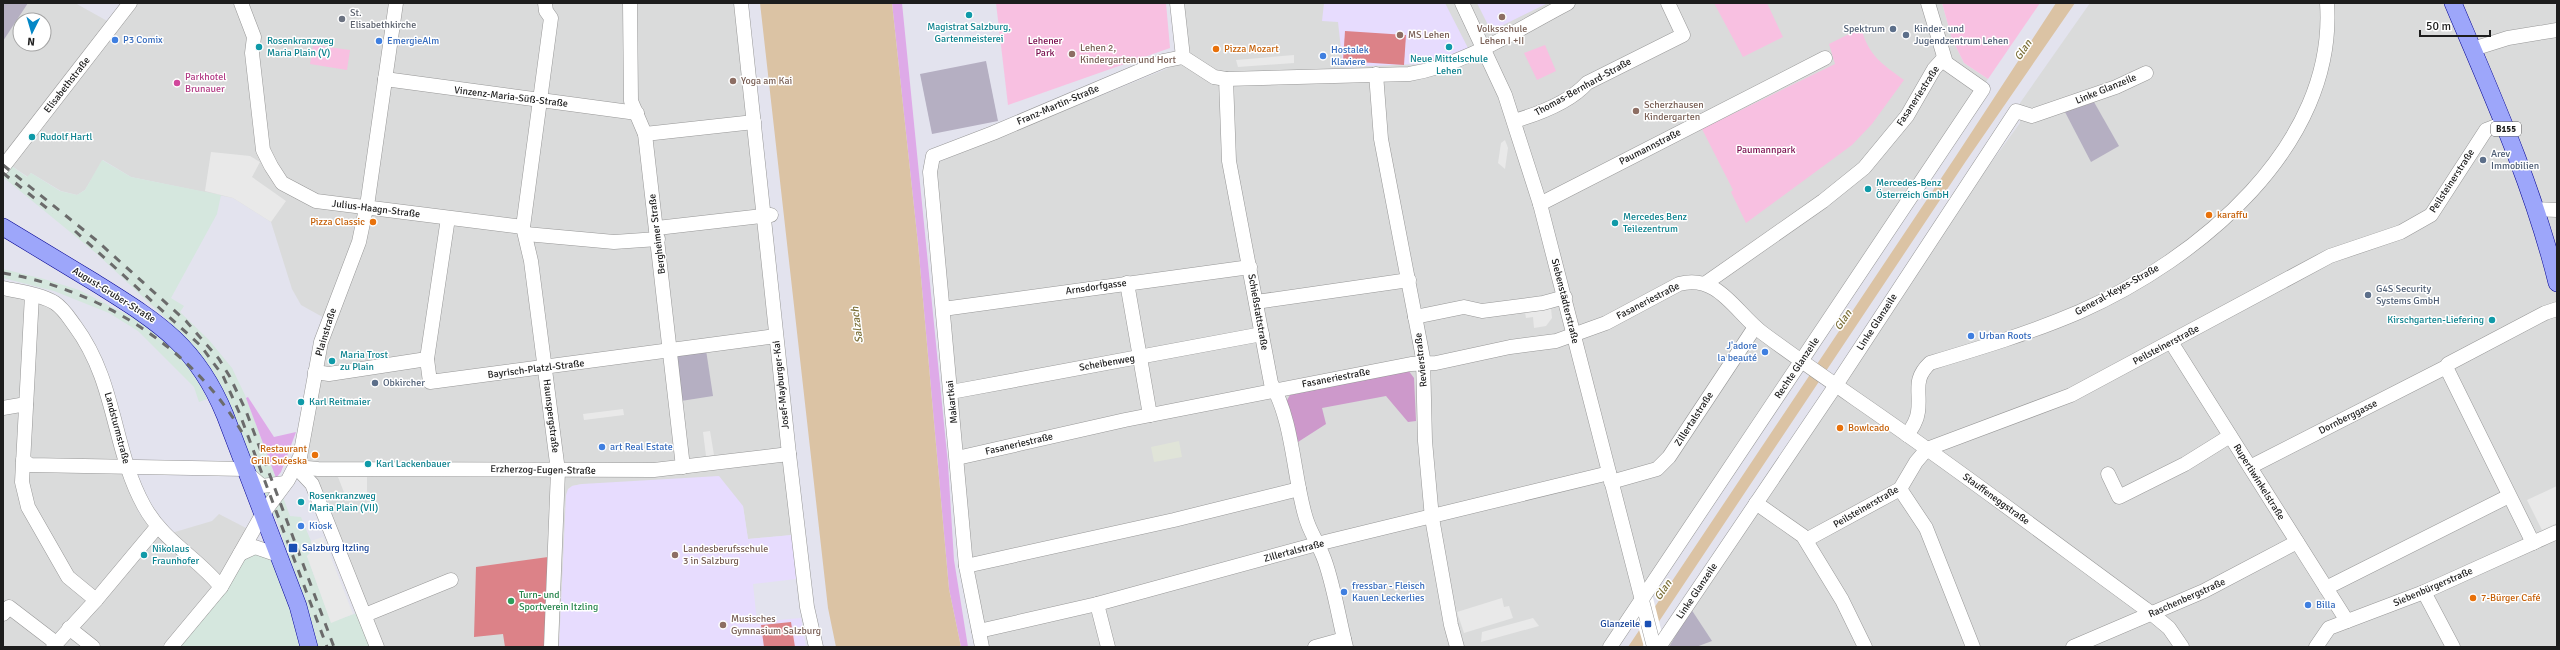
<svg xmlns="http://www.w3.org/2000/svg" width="2560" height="650" viewBox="0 0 2560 650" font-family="Signika,sans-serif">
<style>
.residential{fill:#dadbdb;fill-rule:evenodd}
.industrial{fill:#d5e7de}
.education{fill:#e7dcfe}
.construction{fill:#b5afc2}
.grass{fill:#deaae8}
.forest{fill:#cd99cb}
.park{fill:#f8c0e1}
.pitch{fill:#dc8288}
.parking{fill:#e9e9e9}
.plaza{fill:#e0e4d8}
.water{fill:#dbc3a4}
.pier{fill:#fff}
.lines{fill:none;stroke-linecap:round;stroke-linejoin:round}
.minor-casing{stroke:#979797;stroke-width:15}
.major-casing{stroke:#030393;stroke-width:18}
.minor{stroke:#fff;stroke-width:14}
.major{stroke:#9da6fa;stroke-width:17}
.rail{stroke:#6b6b6b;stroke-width:3;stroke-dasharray:8 8;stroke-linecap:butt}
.culture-dot{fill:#0f9aa8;stroke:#fff;stroke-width:1.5}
.education-dot{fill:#8d6e63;stroke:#fff;stroke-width:1.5}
.worship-dot{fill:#6b7280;stroke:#fff;stroke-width:1.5}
.service-dot{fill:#5c6f8a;stroke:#fff;stroke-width:1.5}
.shop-dot{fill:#3f7fe0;stroke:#fff;stroke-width:1.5}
.food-dot{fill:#e8710a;stroke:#fff;stroke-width:1.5}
.hotel-dot{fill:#d1479c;stroke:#fff;stroke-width:1.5}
.transit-dot{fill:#1a4fb4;stroke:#fff;stroke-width:1.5}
.leisure-dot{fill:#2e9e5b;stroke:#fff;stroke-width:1.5}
.labels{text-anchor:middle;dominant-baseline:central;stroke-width:3;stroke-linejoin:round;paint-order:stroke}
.shield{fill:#fff;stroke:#616161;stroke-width:1}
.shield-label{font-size:9px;font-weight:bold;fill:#1d1d1d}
.worship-label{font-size:10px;fill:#5b616d;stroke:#fff;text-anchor:start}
.culture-label{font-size:10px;fill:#0d838f;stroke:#fff;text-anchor:start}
.education-label{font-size:10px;fill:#785e54;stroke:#fff;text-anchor:start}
.service-label{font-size:10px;fill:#4e5e75;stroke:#fff;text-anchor:start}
.shop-label{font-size:10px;fill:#366cbe;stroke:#fff;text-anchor:start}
.park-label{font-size:10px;fill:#790d4d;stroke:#fff}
.food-label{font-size:10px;fill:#c56008;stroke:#fff;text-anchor:start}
.hotel-label{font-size:10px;fill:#b23c85;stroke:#fff;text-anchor:start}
.street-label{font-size:10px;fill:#1d1d1d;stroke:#fff}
.transit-label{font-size:10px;fill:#164399;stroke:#fff;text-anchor:start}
.leisure-label{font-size:10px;fill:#27864d;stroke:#fff;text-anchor:start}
.water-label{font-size:11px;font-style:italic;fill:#7d713a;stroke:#fff}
</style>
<rect width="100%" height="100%" fill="#e3e3ee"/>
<g class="residential">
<path d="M 3,3 L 75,3 L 118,27 L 136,3 L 737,3 L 792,535 L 748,539 L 743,506 L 582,484 L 572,486 L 560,647 L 374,647 L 312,484 L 304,445 L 328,320 L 301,305 L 292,289 L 271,222 L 233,198 L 131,177 L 103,160 L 85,190 L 77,195 L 61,191 L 31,173 L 28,177 L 3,160 ZM 20,20 L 44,20 L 44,44 L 20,44 Z"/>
<path d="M 1178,3 L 1942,3 L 1952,39 L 1964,63 L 1988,79 L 1607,647 L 988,647 L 972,557 L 934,164 L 1171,67 L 1187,51 Z"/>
<path d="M 2090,3 L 2554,3 L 2557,8 L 2557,647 L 1653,647 L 1838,373 L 2020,123 L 2020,103 Z"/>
<path d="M 3,294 L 38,303 L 56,311 L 79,343 L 96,381 L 125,479 L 139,513 L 158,537 L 212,521 L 219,514 L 248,529 L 240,554 L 171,647 L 3,647 Z"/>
</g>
<g class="industrial">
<path d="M 3,160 L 27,177 L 31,173 L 60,191 L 77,195 L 85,190 L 102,160 L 131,177 L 221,195 L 217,214 L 171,298 L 184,306 L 180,312 L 209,340 L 232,368 L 245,395 L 290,516 L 301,517 L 311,541 L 312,551 L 307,556 L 331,622 L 357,613 L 370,647 L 317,647 L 277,521 L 265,501 L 257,478 L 199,382 L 207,399 L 199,402 L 194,387 L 138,331 L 109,313 L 54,291 L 3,278 L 3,269 L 44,279 L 79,290 L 196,350 L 160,313 L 97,254 L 3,177 Z"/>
<path d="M 253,550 L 271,556 L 304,647 L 171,647 Z"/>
</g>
<g class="education">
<path d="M 1324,3 L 1445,3 L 1468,48 L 1440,61 L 1435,60 L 1420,64 L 1343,67 L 1338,22 L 1322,21 Z"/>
<path d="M 1477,3 L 1548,3 L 1491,31 Z"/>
<path d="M 719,476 L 743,506 L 748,539 L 792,535 L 796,579 L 753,584 L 757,622 L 801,618 L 806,647 L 559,647 L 566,495 L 568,489 L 572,486 L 582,484 Z"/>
</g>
<g class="construction">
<path d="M 3,3 L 28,3 L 3,41 Z"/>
<path d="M 986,61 L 998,121 L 932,134 L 920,74 Z"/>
<path d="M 2094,102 L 2119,146 L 2091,162 L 2065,112 Z"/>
<path d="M 706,350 L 713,396 L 681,401 L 675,355 Z"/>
<path d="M 1691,609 L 1712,641 L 1696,647 L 1669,647 Z"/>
</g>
<g class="grass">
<path d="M 892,3 L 902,3 L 948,464 L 954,560 L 968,647 L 961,647 L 949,589 L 918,244 Z"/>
<path d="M 248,397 L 274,437 L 296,432 L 281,472 L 276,478 L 246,398 Z"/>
</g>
<path class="forest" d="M 1408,370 L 1414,378 L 1416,421 L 1408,422 L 1386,396 L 1322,408 L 1326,424 L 1298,442 L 1286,402 L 1290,395 Z"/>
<g class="park">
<path d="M 996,3 L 1166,3 L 1170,48 L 1008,105 Z"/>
<path d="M 1714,3 L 1767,3 L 1783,37 L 1743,57 Z"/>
<path d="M 1942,3 L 2040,3 L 1988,79 L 1964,63 L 1952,39 Z"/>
<path d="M 1861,28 C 1869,56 1881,63 1904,80 L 1872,124 L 1852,145 L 1746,223 L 1731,192 L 1733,190 L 1702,129 L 1835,64 L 1829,44 Z"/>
<path d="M 313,45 L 350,50 L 347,70 L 310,64 Z"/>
<path d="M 1545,45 L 1556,71 L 1537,80 L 1524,53 Z"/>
</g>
<g class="pitch">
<path d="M 1345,31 L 1406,35 L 1404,65 L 1343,61 Z"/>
<path d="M 548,557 L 545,647 L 505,647 L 503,634 L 474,637 L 476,567 Z"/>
<path d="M 791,622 L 795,647 L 764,647 L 761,625 Z"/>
</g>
<g class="parking">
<path d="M 1294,55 L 1294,63 L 1238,67 L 1236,60 Z"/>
<path d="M 1505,140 L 1508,148 L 1505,169 L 1498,163 L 1501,143 Z"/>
<path d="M 211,152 L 250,156 L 260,162 L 252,177 L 286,201 L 271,222 L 233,198 L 205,191 Z"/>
<path d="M 1551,308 L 1552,318 L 1546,326 L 1534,328 L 1533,317 L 1526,318 L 1525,312 Z"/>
<path d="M 623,409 L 624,415 L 584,420 L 583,414 Z"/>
<path d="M 710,431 L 714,455 L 706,456 L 703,432 Z"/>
<path d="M 338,477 L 367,477 L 367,494 L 347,500 Z"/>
<path d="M 2557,486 L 2557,523 L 2542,530 L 2527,500 Z"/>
<path d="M 323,537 L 353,614 L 331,623 L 307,556 L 312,551 L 311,541 Z"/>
<path d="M 1502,598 L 1504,607 L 1509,606 L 1513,618 L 1464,633 L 1457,612 Z"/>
<path d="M 1533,618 L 1539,626 L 1481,642 L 1482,632 Z"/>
</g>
<path class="plaza" d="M 1179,441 L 1182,457 L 1154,462 L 1151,447 Z"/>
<g class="water">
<path d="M 760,3 L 892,3 L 918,244 L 949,589 L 961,647 L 836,647 L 828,608 Z"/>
<path d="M 2056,3 L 2075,3 L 1966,161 L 1642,647 L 1628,647 L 1956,156 Z"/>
</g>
<path class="pier" d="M 1652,594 L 1662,633 L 1654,647 L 1644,647 L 1636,619 Z"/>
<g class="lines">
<defs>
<g id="minor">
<path d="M 241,3 L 254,37 L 252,53 L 263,150 L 271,166 L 282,183 L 316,201 L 523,227 L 531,261 L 558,471 L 551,647"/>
<path d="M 630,3 L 631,101 L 645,134 L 683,467"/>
<path d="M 741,3 L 789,454 L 807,607 L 816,647"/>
<path d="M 1177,3 L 1183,57 L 1214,77 L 1226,79 L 1229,161 L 1271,383 C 1293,421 1293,473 1305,515 C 1309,531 1317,541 1323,556 C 1333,580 1339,620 1346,647"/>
<path d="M 1462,3 L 1505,95 L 1540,204 L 1654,647"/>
<path d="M 2473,49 L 2508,38 L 2557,30"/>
<path d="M 1376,74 L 1381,139 L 1423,358 L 1425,441 L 1432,518 L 1451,625 L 1457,647"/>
<path d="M 385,79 L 637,113"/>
<path d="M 1226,79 L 1409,74 C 1465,65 1518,29 1568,3"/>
<path d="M 1514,121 C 1538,114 1570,102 1587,83 L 1683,35 L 1668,3"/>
<path d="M 645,134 L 754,122"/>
<path d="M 3,167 L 130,3"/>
<path d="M 1540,204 L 1825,58"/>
<path d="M 2537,209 L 2557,210"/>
<path d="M 523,227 L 551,18 L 546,11 L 545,3"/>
<path d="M 657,228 L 771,215"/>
<path d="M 526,234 L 614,242 L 658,239"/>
<path d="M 1127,283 L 1150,415"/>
<path d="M 1706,283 L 1823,201 L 1864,168 L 1907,116 L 1934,69 L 1943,59"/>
<path d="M 3,288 C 20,292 40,294 55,303 C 64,309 69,318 75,326 C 117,383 112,448 144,506 C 163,541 198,558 221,587"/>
<path d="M 32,295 L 22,482 L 28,507 L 68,577 L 96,600"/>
<path d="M 1256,302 L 1409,280"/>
<path d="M 943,309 L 1250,267"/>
<path d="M 1415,317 L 1464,307 L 1482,311 L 1543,303 L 1565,297"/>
<path d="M 2171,342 L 2347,621"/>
<path d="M 427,359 L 448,218"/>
<path d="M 2446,367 L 2533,543"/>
<path d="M 315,372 L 329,374 L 427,359 L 430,382 L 776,336"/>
<path d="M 951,392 L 1262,334"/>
<path d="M 3,408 L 26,404"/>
<path d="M 1907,435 C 1912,428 1917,421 1918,412 C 1921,391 1912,380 1930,363 C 1980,348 2030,333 2079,312 C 2197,260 2337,146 2327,3"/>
<path d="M 957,458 L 1125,420 L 1411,364 L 1436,363 L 1510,347 L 1556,341 L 1606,323 L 1679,284 C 1719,273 1736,314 1764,334 C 1818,374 1873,410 1927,449 C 2003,503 2077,559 2151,613 L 2169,628 L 2182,647"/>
<path d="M 23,460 L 30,465 L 245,469"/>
<path d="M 296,467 L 318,469 L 654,470 L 789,454"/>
<path d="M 296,467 L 312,484 L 377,647"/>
<path d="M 2250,467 L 2446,367 L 2448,364 L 2545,313 L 2557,309"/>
<path d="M 247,473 L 262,486 L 285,483"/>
<path d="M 2108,474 L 2119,497 L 2185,464 L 2230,436"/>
<path d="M 1611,482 L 1657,469 L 1669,457 L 1755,327"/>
<path d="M 1900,489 L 1926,528 L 1973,647"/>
<path d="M 1756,503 L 1803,536 L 1842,600 L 1865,647"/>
<path d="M 1806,540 L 1900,489 L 1916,462 L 1927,449 L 2071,395 L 2330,256 L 2401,232 L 2431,215 L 2486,130 L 2504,123"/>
<path d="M 240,554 L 255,547 L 278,555"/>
<path d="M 966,566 L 1174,520 L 1299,489"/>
<path d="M 2326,588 L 2509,496"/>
<path d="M 2424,592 L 2453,647"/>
<path d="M 1097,604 L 1108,647"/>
<path d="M 3,614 L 9,607 L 56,643"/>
<path d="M 365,615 L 451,580"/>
<path d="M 69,628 L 93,647"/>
<path d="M 979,631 L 1097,604 L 1317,544 L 1609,473"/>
<path d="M 53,647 L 96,600 L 157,527"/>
<path d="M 171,647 L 221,587 L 262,515 L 288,480 L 300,457 L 321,342 L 359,242 L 368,199 L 396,3"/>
<path d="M 982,647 L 966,566 L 930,172 L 933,156 L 993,133 L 1163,61 L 1183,57"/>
<path d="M 1315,647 L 1344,639"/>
<path d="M 1610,647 L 1983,89 L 1946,63 L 1928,3"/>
<path d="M 1659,647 L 1836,385 L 2016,111 L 2032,116 L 2116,87 L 2146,73"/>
<path d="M 2073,647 L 2204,591 L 2297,542"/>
<path d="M 2316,647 L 2329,628 L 2424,592 L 2557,532"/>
</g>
<g id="major">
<path d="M 2453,3 C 2492,95 2533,186 2557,283"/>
<path d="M 3,227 C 33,245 64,264 94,282 C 156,321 196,344 225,415 L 298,606 L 309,647"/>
</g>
</defs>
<use href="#minor" class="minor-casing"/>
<use href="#major" class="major-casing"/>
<use href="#minor" class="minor"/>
<use href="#major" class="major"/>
<g class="rail">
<path d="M 3,165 L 96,240 L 186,321 L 219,359 L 230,377 L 246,411 L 334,647"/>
<path d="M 3,173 L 53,213"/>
<path d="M 75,231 L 201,346 L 223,376 L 239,412 L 327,647"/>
<path d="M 3,273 C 99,289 194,348 243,434"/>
</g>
</g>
<g class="culture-dot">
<circle cx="969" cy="15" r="4"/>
<circle cx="259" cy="47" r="4"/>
<circle cx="1449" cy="47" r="4"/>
<circle cx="32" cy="137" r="4"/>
<circle cx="1868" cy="189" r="4"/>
<circle cx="1615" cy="223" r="4"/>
<circle cx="2492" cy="320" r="4"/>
<circle cx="332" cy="361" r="4"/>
<circle cx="301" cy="402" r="4"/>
<circle cx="368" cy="464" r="4"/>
<circle cx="301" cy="502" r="4"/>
<circle cx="144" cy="555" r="4"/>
</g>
<g class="education-dot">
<circle cx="1502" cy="17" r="4"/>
<circle cx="1400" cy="35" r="4"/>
<circle cx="1072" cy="54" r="4"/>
<circle cx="733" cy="81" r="4"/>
<circle cx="1636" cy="111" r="4"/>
<circle cx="675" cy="555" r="4"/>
<circle cx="723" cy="625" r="4"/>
</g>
<circle class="worship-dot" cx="342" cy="19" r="4"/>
<g class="service-dot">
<circle cx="1893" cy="29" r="4"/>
<circle cx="1906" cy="35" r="4"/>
<circle cx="2483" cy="160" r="4"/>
<circle cx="2368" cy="295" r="4"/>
<circle cx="375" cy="383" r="4"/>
</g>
<g class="shop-dot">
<circle cx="115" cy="40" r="4"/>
<circle cx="379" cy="41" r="4"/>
<circle cx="1323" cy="56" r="4"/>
<circle cx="1971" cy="336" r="4"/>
<circle cx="1765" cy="352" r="4"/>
<circle cx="602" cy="447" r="4"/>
<circle cx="301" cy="526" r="4"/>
<circle cx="1344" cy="592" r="4"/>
<circle cx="2308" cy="605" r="4"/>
</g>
<g class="food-dot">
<circle cx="1216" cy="49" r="4"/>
<circle cx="2209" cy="215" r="4"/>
<circle cx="373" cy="222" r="4"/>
<circle cx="1840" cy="428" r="4"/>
<circle cx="315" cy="455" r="4"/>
<circle cx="2473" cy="598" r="4"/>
</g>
<circle class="hotel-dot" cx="177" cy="83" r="4"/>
<g class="transit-dot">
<rect x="288" y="543" width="10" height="10" rx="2"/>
<rect x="1644" y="620" width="8" height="8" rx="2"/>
</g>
<circle class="leisure-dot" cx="511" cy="601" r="4"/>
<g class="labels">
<rect class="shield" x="2491" y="122" width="30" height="14" rx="3"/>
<g class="shield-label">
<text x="2506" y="129">B155</text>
</g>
<g class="worship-label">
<text x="350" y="13">St.<tspan x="350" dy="12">Elisabethkirche</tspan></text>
</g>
<g class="culture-label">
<text x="969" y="27" text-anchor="middle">Magistrat Salzburg,<tspan x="969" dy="12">Gartenmeisterei</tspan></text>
<text x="267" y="41">Rosenkranzweg<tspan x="267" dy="12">Maria Plain (V)</tspan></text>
<text x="1449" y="59" text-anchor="middle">Neue Mittelschule<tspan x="1449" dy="12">Lehen</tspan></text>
<text x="40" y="137">Rudolf Hartl</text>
<text x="1876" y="183">Mercedes-Benz<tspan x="1876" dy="12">Österreich GmbH</tspan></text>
<text x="1623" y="217">Mercedes Benz<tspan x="1623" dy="12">Teilezentrum</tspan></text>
<text x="2484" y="320" text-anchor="end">Kirschgarten-Liefering</text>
<text x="340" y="355">Maria Trost<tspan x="340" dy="12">zu Plain</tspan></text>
<text x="309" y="402">Karl Reitmaier</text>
<text x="376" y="464">Karl Lackenbauer</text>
<text x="309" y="496">Rosenkranzweg<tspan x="309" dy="12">Maria Plain (VII)</tspan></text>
<text x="152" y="549">Nikolaus<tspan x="152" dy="12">Fraunhofer</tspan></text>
</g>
<g class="education-label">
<text x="1502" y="29" text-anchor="middle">Volksschule<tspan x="1502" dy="12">Lehen I +II</tspan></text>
<text x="1408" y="35">MS Lehen</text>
<text x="1080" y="48">Lehen 2,<tspan x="1080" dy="12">Kindergarten und Hort</tspan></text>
<text x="741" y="81">Yoga am Kai</text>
<text x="1644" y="105">Scherzhausen<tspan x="1644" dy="12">Kindergarten</tspan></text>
<text x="683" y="549">Landesberufsschule<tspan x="683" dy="12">3 in Salzburg</tspan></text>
<text x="731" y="619">Musisches<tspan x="731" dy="12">Gymnasium Salzburg</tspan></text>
</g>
<g class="service-label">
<text x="1885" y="29" text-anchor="end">Spektrum</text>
<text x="1914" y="29">Kinder- und<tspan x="1914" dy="12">Jugendzentrum Lehen</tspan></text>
<text x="2491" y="154">Arev<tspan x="2491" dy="12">Immobilien</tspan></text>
<text x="2376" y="289">G4S Security<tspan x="2376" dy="12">Systems GmbH</tspan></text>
<text x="383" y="383">Obkircher</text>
</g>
<g class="shop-label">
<text x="123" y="40">P3 Comix</text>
<text x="387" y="41">EmergieAlm</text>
<text x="1331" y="50">Hostalek<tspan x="1331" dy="12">Klaviere</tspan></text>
<text x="1979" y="336">Urban Roots</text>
<text x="1757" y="346" text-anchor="end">J'adore<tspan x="1757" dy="12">la beauté</tspan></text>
<text x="610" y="447">art Real Estate</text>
<text x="309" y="526">Kiosk</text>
<text x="1352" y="586">fressbar - Fleisch<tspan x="1352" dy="12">Kauen Leckerlies</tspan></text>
<text x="2316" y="605">Billa</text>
</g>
<g class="park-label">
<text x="1045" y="41">Lehener<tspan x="1045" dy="12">Park</tspan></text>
<text x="1766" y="150">Paumannpark</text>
</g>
<g class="food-label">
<text x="1224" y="49">Pizza Mozart</text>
<text x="2217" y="215">karaffu</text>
<text x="365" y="222" text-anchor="end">Pizza Classic</text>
<text x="1848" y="428">Bowlcado</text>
<text x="307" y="449" text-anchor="end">Restaurant<tspan x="307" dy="12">Grill Sućeska</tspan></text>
<text x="2481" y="598">7-Bürger Café</text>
</g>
<g class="hotel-label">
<text x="185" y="77">Parkhotel<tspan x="185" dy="12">Brunauer</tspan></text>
</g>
<g class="street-label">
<text transform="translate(67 85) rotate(-52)">Elisabethstraße</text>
<text transform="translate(1583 87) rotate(-29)">Thomas-Bernhard-Straße</text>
<text transform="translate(2106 89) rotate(-22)">Linke Glanzeile</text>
<text transform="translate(1918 96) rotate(-57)">Fasaneriestraße</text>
<text transform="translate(511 97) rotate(7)">Vinzenz-Maria-Süß-Straße</text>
<text transform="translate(1058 105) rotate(-23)">Franz-Martin-Straße</text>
<text transform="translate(1650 147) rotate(-27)">Paumannstraße</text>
<text transform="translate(2452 181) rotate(-57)">Peilsteinerstraße</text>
<text transform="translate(376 209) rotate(7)">Julius-Haagn-Straße</text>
<text transform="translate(657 234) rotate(-97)">Bergheimer Straße</text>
<text transform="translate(1096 287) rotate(-8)">Arnsdorfgasse</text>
<text transform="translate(2117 290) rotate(-29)">General-Keyes-Straße</text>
<text transform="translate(114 295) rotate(32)">August-Gruber-Straße</text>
<text transform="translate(1565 301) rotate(76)">Siebenstädterstraße</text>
<text transform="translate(1648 301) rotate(-27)">Fasaneriestraße</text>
<text transform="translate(1258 312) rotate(80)">Schießstattstraße</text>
<text transform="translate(1877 322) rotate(-57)">Linke Glanzeile</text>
<text transform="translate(326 332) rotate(-73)">Plainstraße</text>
<text transform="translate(2166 345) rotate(-28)">Peilsteinerstraße</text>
<text transform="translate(1421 360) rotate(-96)">Revierstraße</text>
<text transform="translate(1107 363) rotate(-10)">Scheibenweg</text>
<text transform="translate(1797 368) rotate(-56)">Rechte Glanzeile</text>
<text transform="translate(536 369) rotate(-7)">Bayrisch-Platzl-Straße</text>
<text transform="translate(1336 378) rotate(-11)">Fasaneriestraße</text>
<text transform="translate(781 385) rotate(-96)">Josef-Mayburger-Kai</text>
<text transform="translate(952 402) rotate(-96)">Makartkai</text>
<text transform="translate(551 416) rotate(83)">Haunspergstraße</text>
<text transform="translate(2348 417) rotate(-27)">Dornberggasse</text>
<text transform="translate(1694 419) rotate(-57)">Zillertalstraße</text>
<text transform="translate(117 428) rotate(75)">Landsturmstraße</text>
<text transform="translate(1019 444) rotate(-13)">Fasaneriestraße</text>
<text transform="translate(543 470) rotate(1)">Erzherzog-Eugen-Straße</text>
<text transform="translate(2259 482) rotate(58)">Rupertiwinkelstraße</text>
<text transform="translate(1996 499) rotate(36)">Stauffeneggstraße</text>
<text transform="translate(1866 507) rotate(-30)">Peilsteinerstraße</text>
<text transform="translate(1294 551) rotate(-15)">Zillertalstraße</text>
<text transform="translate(2433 587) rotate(-23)">Siebenbürgerstraße</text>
<text transform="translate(1697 591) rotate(-56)">Linke Glanzeile</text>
<text transform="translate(2187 598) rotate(-24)">Raschenbergstraße</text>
</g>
<g class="transit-label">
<text x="302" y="548">Salzburg Itzling</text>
<text x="1640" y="624" text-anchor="end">Glanzeile</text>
</g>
<g class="leisure-label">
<text x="519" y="595">Turn- und<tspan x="519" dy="12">Sportverein Itzling</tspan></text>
</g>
<g class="water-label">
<text transform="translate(2023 50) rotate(-56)">Glan</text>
<text transform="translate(1843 320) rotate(-56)">Glan</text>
<text transform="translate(857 325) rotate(-97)">Salzach</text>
<text transform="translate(1663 590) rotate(-56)">Glan</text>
</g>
</g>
<rect width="2560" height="650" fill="none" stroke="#1d1d1d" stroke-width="8"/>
<g transform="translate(32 32) rotate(185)"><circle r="19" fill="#ffffff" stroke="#a5a5a5"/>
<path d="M0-3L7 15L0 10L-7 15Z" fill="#0487c6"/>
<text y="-6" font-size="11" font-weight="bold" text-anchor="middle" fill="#1d1d1d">N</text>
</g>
<path d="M2420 30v6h70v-6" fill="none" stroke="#1d1d1d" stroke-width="2"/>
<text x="2426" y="30" font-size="12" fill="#1d1d1d" stroke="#ffffff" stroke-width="3" paint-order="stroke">50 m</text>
</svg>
